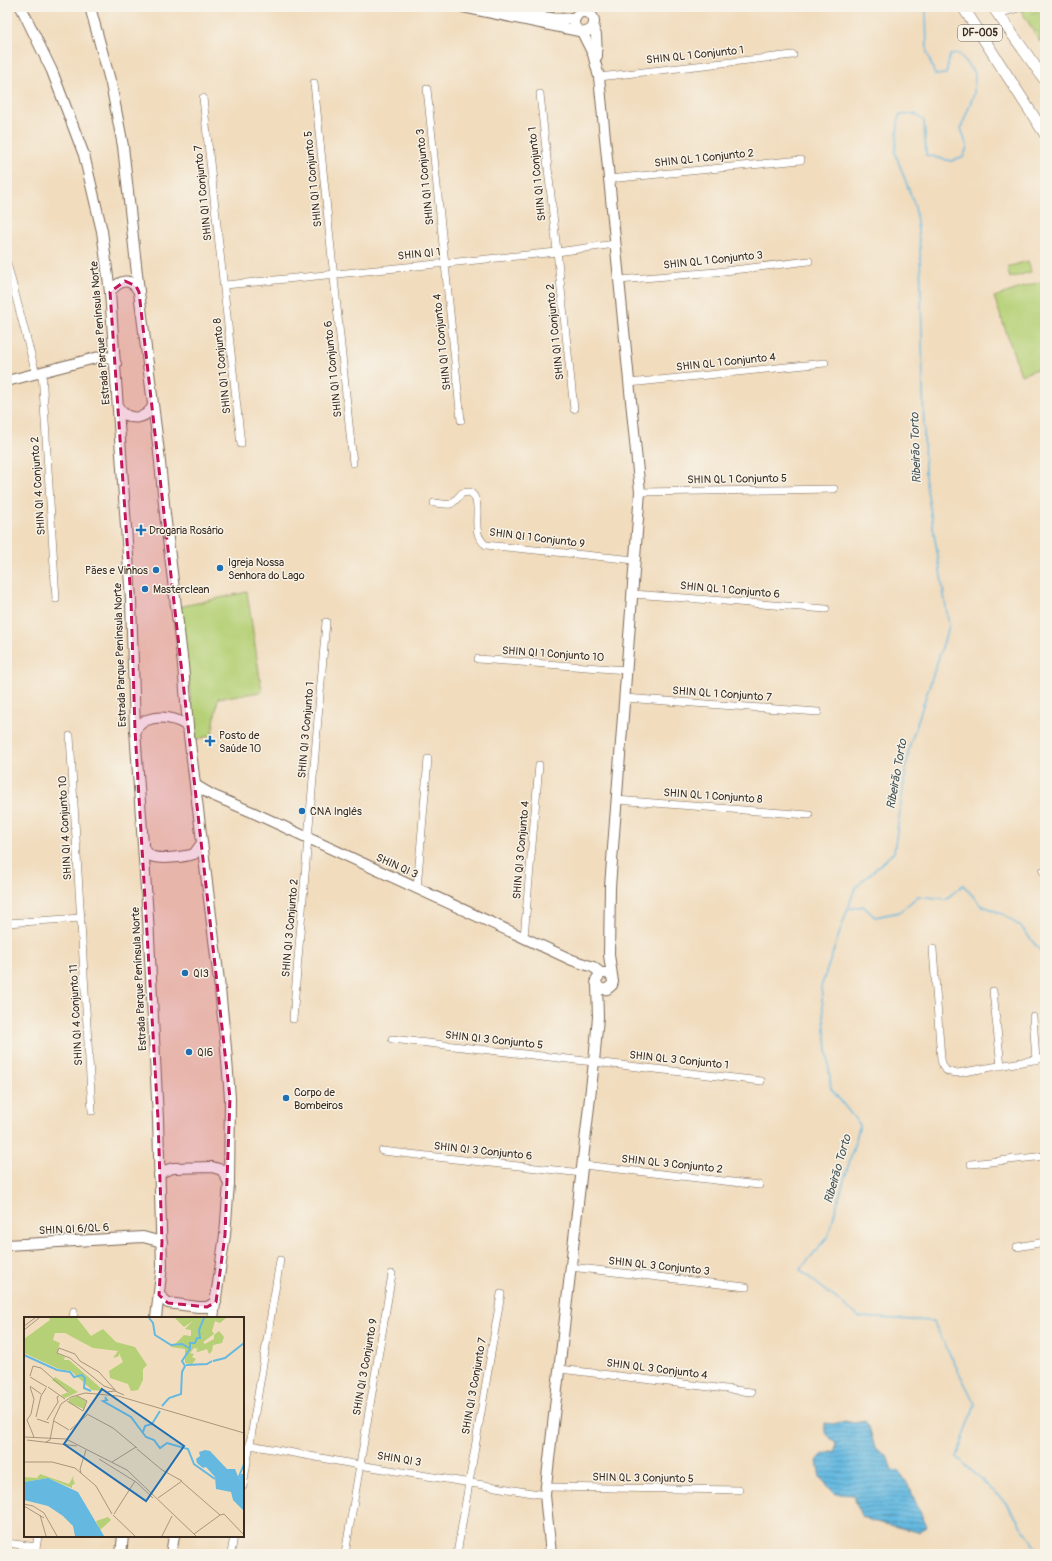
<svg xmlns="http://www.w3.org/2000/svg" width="1052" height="1561" viewBox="0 0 1052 1561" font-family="Pangolin,sans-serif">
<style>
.green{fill:#b5d076;stroke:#787d4a}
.park{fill:url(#park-crowns);stroke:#787d4a}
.water{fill:url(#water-rules);stroke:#507280}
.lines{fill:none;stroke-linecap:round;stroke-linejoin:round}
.stream{stroke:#65b9e1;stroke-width:1.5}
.street-casing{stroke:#7b6856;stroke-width:8}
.secondary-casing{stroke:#7b6856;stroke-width:12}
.primary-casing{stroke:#7b6856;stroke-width:12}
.street{stroke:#fff;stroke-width:7}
.secondary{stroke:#fff;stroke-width:10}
.primary{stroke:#fff;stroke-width:11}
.marked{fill:#c2185b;fill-opacity:0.2;stroke:#c2185b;stroke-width:3;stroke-dasharray:8 5;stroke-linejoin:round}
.poi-dot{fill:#1f6fb2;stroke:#f7f3e8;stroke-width:1.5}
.labels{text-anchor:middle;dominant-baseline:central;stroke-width:3;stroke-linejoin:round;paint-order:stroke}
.shield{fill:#f7f3e8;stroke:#73665b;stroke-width:1}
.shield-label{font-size:10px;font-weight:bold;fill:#3b2a1e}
.street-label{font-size:11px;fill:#3b2a1e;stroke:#f7f3e8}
.poi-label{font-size:11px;fill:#3b2a1e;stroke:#f7f3e8;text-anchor:start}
.water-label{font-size:12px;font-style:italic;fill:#485558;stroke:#f7f3e8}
.inset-river{fill:none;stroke:#65b9e1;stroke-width:2}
.inset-road{fill:none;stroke:#a8957d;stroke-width:1}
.view{fill:#1f6fb2;fill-opacity:0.15;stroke:#1f6fb2;stroke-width:2}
.inset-edge{fill:none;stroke:#3b2a1e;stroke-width:2}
</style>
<defs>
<pattern id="park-crowns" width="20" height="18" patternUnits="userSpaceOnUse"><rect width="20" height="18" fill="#b5d076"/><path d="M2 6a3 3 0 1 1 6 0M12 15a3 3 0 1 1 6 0" fill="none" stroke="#94a960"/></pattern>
<pattern id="water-rules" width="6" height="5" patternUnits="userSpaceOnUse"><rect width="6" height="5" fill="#65b9e1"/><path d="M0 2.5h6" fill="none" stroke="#5497b6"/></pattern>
</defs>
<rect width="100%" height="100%" fill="#f7f3e8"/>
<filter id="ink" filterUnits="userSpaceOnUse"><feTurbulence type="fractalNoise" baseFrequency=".025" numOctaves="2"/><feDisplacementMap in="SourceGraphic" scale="8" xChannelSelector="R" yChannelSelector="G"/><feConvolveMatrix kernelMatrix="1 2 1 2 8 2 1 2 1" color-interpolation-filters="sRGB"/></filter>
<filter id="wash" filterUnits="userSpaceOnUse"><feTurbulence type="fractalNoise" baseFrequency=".012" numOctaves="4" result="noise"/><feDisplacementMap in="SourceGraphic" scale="16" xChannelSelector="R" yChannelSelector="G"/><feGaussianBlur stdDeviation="0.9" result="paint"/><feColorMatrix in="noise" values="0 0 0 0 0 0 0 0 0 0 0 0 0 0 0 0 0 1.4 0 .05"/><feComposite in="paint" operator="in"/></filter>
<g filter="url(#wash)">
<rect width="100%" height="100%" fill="#f1dcbd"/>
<g class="green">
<path d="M 1028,261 L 1031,272 L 1010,278 L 1007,267 Z"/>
<path d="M 1045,280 L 1045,366 L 1021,375 L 994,297 Z"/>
<path d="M 247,592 L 262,692 L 218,698 L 212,735 L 196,740 L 179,607 Z"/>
</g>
<path class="park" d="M 1019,7 L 1043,7 L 1040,42 Z"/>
<path class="water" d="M 845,1421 L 854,1423 L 865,1421 L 869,1427 L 875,1448 L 887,1456 L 892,1470 L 899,1471 L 907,1483 L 927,1527 L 918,1532 L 872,1521 L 861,1516 L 853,1495 L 835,1494 L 820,1477 L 817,1461 L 822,1455 L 835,1451 L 836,1444 L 825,1432 L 825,1423 L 833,1424 Z"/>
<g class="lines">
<g class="stream">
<path d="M 926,7 L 927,52 L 935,75 L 946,74 L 950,55 L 959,54 L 975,74 L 974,94 L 961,128 L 967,147 L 964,156 L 951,161 L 926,155 L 924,121 L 915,114 L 899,115 L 895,153 L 915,206 L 920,249 L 925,477 L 949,626 L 909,748 L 894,852 L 855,888 L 821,987 L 831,1089 L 860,1125 L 828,1236 L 800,1270 L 859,1317 L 933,1321 L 975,1404 L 957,1457 L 1005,1502 L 1041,1554"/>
<path d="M 849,909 L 863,906 L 875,917 L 900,912 L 918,896 L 946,899 L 963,885 L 981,905 L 1005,915 L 1022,928 L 1045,957"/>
</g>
</g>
</g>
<g filter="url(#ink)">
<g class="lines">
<defs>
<g id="street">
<path d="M 998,14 L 1022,7"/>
<path d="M 599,77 L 793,55"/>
<path d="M 314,83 L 353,463"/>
<path d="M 427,89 L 461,420"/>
<path d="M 540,94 L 574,409"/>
<path d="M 203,98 L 241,444"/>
<path d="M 609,179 L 801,160"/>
<path d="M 7,263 L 36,374"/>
<path d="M 619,280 L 716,272 L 809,261"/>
<path d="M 225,285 L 557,252 L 615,244"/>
<path d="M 42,372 L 56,599"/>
<path d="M 629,383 L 825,363"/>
<path d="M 640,492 L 834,489"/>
<path d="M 434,503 C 454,505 449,507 462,493 L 470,492 C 486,504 467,531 486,545 L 635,560"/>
<path d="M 633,594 L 826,609"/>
<path d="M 478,659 L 626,670"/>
<path d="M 624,698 L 818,712"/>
<path d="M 70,736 L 92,1111"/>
<path d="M 616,800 L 809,815"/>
<path d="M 1043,871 L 1045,871"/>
<path d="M 417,888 L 428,759"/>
<path d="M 7,923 L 81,918"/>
<path d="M 524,937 L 539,765"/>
<path d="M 933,949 L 941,1059 C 943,1070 947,1073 958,1073 L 1045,1058"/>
<path d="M 993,991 L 1001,1066"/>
<path d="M 1033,1017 L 1036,1060"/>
<path d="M 293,1019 L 326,622"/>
<path d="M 392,1039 L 761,1081"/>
<path d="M 382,1151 L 582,1173"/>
<path d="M 971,1164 L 1045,1156"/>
<path d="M 583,1165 L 759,1185"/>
<path d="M 1017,1247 L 1045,1242"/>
<path d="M 570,1267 L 746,1287"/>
<path d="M 73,1318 L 74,1311"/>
<path d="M 560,1369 L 751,1392"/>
<path d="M 250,1445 L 359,1465 L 545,1495"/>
<path d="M 243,1486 L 280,1260"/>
<path d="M 546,1487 L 739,1490"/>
<path d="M 7,1543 L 36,1547"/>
<path d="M 35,1554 L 38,1536"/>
<path d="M 231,1554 L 234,1536"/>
<path d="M 345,1554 L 392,1274"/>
<path d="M 457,1554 L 501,1294"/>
</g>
<g id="secondary">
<path d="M 21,7 L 52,71 L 84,155 L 102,231 L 110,292 L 131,600 L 135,730 L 148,917 L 158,1119 L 162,1266 L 156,1318"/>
<path d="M 90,7 L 111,84 L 123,146 L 139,292 L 159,452 L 165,514 L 183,665 L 188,727 L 220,989 L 226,1048 L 230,1098 L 229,1183 L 225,1235 L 213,1318"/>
<path d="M 463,7 L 579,31"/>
<path d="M 501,7 C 523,12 554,23 576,17"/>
<circle cx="584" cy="22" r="10"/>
<path d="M 593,27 L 596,35 L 597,56"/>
<path d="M 582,32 L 593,54 L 599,77 L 640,492 L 610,887 L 609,955 L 613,982 L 612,985 L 607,989 C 601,990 596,987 596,980 L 601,973 L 607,973 L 611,976"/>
<path d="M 110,292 C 119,280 131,276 139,292"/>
<path d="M 7,381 L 103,356 L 109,358 L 116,364"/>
<path d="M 118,408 C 129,421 144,421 153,406"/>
<path d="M 135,730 C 138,726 142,722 147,720 C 160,715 178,718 188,727"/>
<path d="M 195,785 L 212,795 L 252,812 L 572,960 L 593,967 L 601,973"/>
<path d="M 144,849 C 146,851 148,854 151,856 C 160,860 184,857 194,854 L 202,843"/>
<path d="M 159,1175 L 164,1171 L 173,1168 L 212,1167 L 222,1170 L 229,1183"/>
<path d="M 7,1245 L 143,1237 L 162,1242"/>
<path d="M 159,1295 L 168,1303 L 198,1307 L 207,1307 L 216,1302"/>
<path d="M 121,1554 L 123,1536"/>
<path d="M 171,1554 L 174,1536"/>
<path d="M 551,1554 L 545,1495 L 594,1062 L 598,1017 L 597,985"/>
</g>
<g id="primary">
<path d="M 963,7 L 1045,134"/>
<path d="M 993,7 L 1045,80"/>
</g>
</defs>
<use href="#street" class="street-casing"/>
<use href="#secondary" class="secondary-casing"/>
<use href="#primary" class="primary-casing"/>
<use href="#street" class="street"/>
<use href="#secondary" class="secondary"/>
<use href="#primary" class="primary"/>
</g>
</g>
<path class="marked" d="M 125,281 L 136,286 L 139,292 L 230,1098 L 225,1235 L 216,1302 L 207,1307 L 168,1303 L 159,1295 L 162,1242 L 158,1119 L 135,730 L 131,600 L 110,292 Z"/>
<g class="poi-dot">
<path d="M139 524h4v4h4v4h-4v4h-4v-4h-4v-4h4z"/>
<circle cx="220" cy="568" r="4"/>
<circle cx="156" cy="570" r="4"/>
<circle cx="145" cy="589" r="4"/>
<path d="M208 735h4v4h4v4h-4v4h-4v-4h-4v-4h4z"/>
<circle cx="302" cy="811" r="4"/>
<circle cx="185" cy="973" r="4"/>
<circle cx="189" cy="1052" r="4"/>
<circle cx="286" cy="1098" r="4"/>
</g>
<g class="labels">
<rect class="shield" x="958" y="25" width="44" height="16" rx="3"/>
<g class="shield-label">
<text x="980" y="33">DF-005</text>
</g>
<g class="street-label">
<text transform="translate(695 55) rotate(-6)">SHIN QL 1 Conjunto 1</text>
<text transform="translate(704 158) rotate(-6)">SHIN QL 1 Conjunto 2</text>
<text transform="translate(537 174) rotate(-96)">SHIN QI 1 Conjunto 1</text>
<text transform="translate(425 177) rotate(-96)">SHIN QI 1 Conjunto 3</text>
<text transform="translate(313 179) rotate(-96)">SHIN QI 1 Conjunto 5</text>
<text transform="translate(203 193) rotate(-96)">SHIN QI 1 Conjunto 7</text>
<text transform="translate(419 254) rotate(-6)">SHIN QI 1</text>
<text transform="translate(713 260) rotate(-6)">SHIN QL 1 Conjunto 3</text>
<text transform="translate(555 332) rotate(-96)">SHIN QI 1 Conjunto 2</text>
<text transform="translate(100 333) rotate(-95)">Estrada Parque Península Norte</text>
<text transform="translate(442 342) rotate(-96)">SHIN QI 1 Conjunto 4</text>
<text transform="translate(726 362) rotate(-6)">SHIN QL 1 Conjunto 4</text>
<text transform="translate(222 366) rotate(-96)">SHIN QI 1 Conjunto 8</text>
<text transform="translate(333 369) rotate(-96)">SHIN QI 1 Conjunto 6</text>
<text transform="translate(737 479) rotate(-1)">SHIN QL 1 Conjunto 5</text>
<text transform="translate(38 486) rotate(-94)">SHIN QI 4 Conjunto 2</text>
<text transform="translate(537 538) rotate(7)">SHIN QI 1 Conjunto 9</text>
<text transform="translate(730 590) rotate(5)">SHIN QL 1 Conjunto 6</text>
<text transform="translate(553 654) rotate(4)">SHIN QI 1 Conjunto 10</text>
<text transform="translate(120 655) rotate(-92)">Estrada Parque Península Norte</text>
<text transform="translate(722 694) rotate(4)">SHIN QL 1 Conjunto 7</text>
<text transform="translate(306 730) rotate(-85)">SHIN QI 3 Conjunto 1</text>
<text transform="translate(713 796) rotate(4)">SHIN QL 1 Conjunto 8</text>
<text transform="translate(65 828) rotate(-93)">SHIN QI 4 Conjunto 10</text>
<text transform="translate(521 850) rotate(-85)">SHIN QI 3 Conjunto 4</text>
<text transform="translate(397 866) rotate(24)">SHIN QI 3</text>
<text transform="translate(290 928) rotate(-85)">SHIN QI 3 Conjunto 2</text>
<text transform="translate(139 979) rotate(-93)">Estrada Parque Península Norte</text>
<text transform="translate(76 1015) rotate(-93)">SHIN QI 4 Conjunto 11</text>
<text transform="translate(494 1040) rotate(6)">SHIN QI 3 Conjunto 5</text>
<text transform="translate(679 1060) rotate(6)">SHIN QL 3 Conjunto 1</text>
<text transform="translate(483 1151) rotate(6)">SHIN QI 3 Conjunto 6</text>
<text transform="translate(672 1164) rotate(6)">SHIN QL 3 Conjunto 2</text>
<text transform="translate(74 1229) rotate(-3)">SHIN QI 6/QL 6</text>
<text transform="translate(659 1266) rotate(6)">SHIN QL 3 Conjunto 3</text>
<text transform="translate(365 1367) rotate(-80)">SHIN QI 3 Conjunto 9</text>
<text transform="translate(657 1369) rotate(7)">SHIN QL 3 Conjunto 4</text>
<text transform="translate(474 1386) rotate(-80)">SHIN QI 3 Conjunto 7</text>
<text transform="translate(399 1459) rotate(9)">SHIN QI 3</text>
<text transform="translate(643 1478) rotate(1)">SHIN QL 3 Conjunto 5</text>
</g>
<g class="poi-label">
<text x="149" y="530">Drogaria Rosário</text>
<text x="228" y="562">Igreja Nossa<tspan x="228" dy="13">Senhora do Lago</tspan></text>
<text x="148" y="570" text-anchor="end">Pães e Vinhos</text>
<text x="153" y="589">Masterclean</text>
<text x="219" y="735">Posto de<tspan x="219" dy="13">Saúde 10</tspan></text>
<text x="310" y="811">CNA Inglês</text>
<text x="193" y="973">QI3</text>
<text x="197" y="1052">QI6</text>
<text x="294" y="1092">Corpo de<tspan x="294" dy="13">Bombeiros</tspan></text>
</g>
<g class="water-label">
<text transform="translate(916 448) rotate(-92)">Ribeirão Torto</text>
<text transform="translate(897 774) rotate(-80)">Ribeirão Torto</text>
<text transform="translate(838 1169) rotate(-74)">Ribeirão Torto</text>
</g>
</g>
<g transform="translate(24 1317)">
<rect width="220" height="220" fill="#f1dcbd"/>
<path d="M 151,1 L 202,1 L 196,6 L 191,4 L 188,14 L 190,17 L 179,25 L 181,27 L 190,22 L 190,18 L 195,14 L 200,20 L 198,26 L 189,28 L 188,34 L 185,37 L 183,32 L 174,35 L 172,34 L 174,32 L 170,31 L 166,36 L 170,37 L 168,40 L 172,42 L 168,47 L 161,46 L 161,32 L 147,30 L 146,27 L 151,27 L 160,18 L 167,19 L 167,13 L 161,12 L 169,4 L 160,10 ZM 31,60 L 54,75 L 41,81 L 37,78 L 45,75 L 28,63 ZM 52,79 L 62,84 L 60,92 L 45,86 L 45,82 ZM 84,200 L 87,203 L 76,213 L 72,204 Z" fill="#b5d076"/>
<path d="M 25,1 L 53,1 L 67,19 L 79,12 L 92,25 L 111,30 L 123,48 L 119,52 L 119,63 L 114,73 L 107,74 L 104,67 L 86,61 L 85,54 L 99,45 L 95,36 L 95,39 L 89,41 L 94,34 L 69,31 L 41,16 L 31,16 L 29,23 L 36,26 L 33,36 L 41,40 L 40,43 L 45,43 L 80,74 L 68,73 L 47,54 L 35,52 L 0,36 L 0,22 L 26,3 ZM 16,157 L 45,167 L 50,158 L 49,162 L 51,167 L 48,168 L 48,171 L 24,161 L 0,165 L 0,160 L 13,161 Z" fill="#b5d076"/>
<path d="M 181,133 L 186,134 L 203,152 L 211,152 L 215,162 L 217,157 L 220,157 L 220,194 L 209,183 L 207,175 L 192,172 L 191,160 L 182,150 L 179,151 L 173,146 L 172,142 L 176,139 L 175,135 ZM 24,161 L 54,175 L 80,219 L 51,219 L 49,209 L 39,199 L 24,189 L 0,183 L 0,165 Z" fill="#65b9e1"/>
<path class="inset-river" d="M 125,1 L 129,6 L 131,18 L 147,28 L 158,27 L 165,31M 0,38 L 33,53 L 46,55 L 50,60 L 58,58 L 61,61 L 60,71 L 67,74M 189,44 L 201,41 L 220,26M 162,48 L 183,47 L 188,44M 81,80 L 83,83 L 79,84 L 107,100 L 122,120 L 130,123 L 136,131 L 143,126 L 164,132 L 170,147 L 191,162M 138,89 L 145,81 L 157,77 L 158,55 L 161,49 L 158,44 L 166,32 L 166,26 L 171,26 L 173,21 L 176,21 L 175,13 L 180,1M 119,115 L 121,109 L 128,107 L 136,94M 214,162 L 220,147"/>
<path class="inset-road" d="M 0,9 L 11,1M 0,13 L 15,1M 6,59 L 9,49 L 17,51 L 44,75M 6,60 L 23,70M 6,69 L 17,77M 6,70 L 10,82M 24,70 L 41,82M 91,73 L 80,69 L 46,41 L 33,36 L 35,31 L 51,37 L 56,44 L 75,55 L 92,74M 82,75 L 91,74 L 100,78M 53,79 L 63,84 L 59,94M 10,82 L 7,97 L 3,103 L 10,120M 43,84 L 59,94M 63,97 L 89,111 L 113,131M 12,100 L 17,79 L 22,71M 13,102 L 25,106M 23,103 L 34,85 L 33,80 L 35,79M 30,104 L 45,113M 46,113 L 63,98M 0,120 L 42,122 L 103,153 L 172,219M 3,123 L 53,129M 22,125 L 26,123 L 30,102 L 37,87 L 47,80 L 61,76 L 94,79 L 220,116M 113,132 L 138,153 L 158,164M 75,142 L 112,165 L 129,181M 0,145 L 28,145 L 51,151 L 72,169 L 88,197M 88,145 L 112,130M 57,156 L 56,152 L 62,133M 158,165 L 196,198 L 200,197 L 220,218M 134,181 L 158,164M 0,187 L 9,189 L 20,196 L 33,219M 0,189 L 20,201M 90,197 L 111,164M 16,198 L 22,219M 89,198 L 111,219M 170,217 L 196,198M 138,219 L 148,199"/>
<path class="view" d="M 78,72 L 160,129 L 122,184 L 40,127 Z"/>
<rect width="220" height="220" class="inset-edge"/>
</g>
<rect width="1052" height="1561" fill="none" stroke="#f7f3e8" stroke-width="24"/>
</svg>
